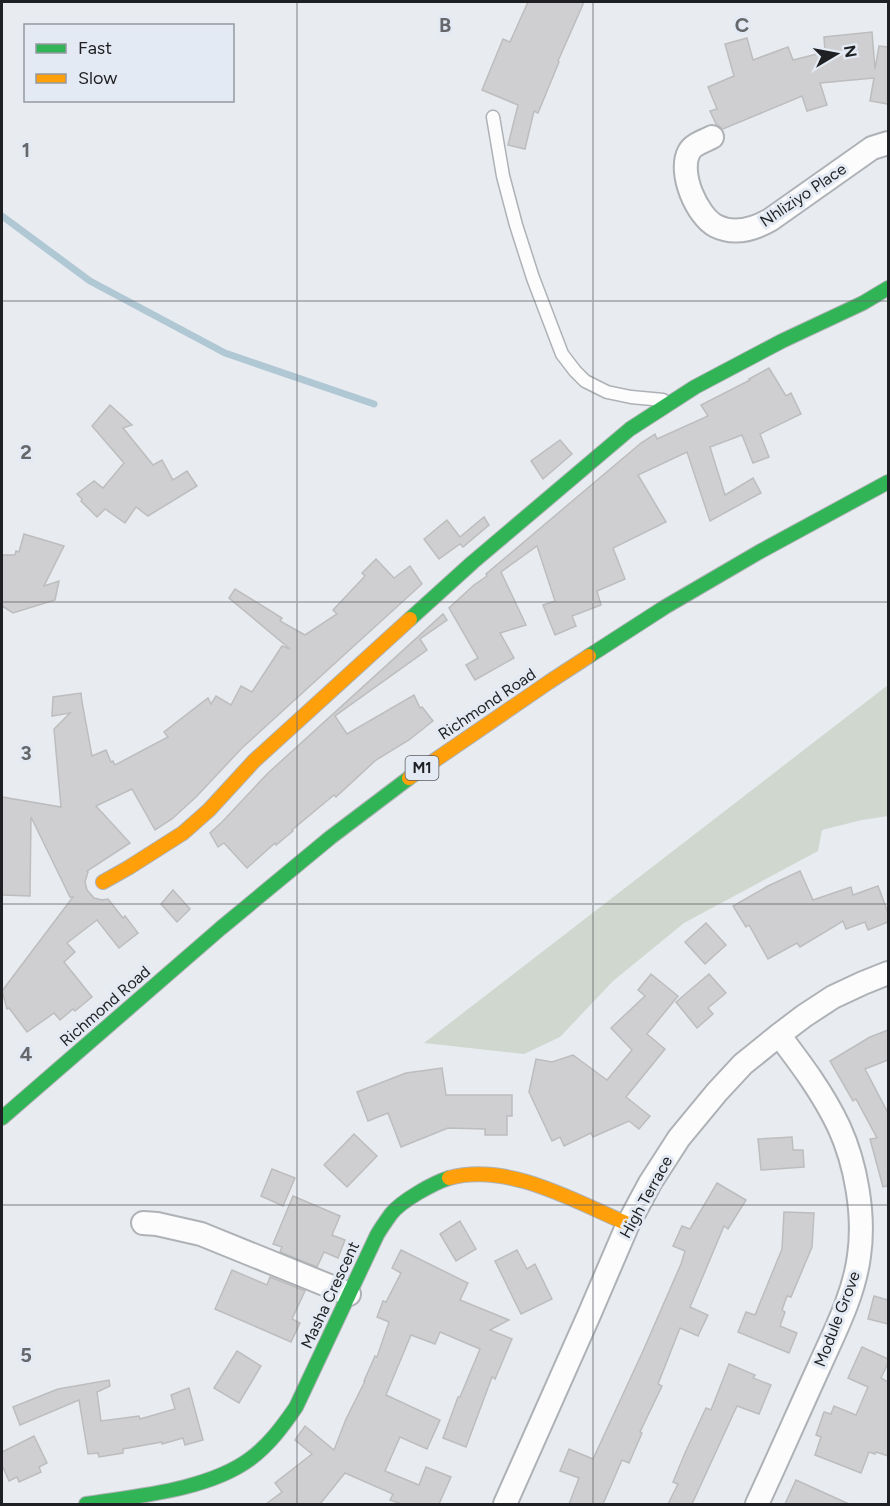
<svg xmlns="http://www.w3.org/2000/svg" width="890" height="1506" viewBox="0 0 890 1506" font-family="Figtree,sans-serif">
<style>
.green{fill:#d0d7ce}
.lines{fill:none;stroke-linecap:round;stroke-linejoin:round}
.stream{stroke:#b0c7d4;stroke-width:7}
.building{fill:#cfced0;stroke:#bdbdbe;stroke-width:1.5}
.lane-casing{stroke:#aeb1b5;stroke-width:15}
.street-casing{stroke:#aeb1b5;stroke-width:26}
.fast-casing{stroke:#aeb1b5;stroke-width:16}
.slow-casing{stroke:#aeb1b5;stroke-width:16}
.lane{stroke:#fcfcfd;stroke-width:12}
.street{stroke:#fcfcfd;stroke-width:22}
.fast{stroke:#30b455;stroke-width:14}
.slow{stroke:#ff9f0a;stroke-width:14}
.grid{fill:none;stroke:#65676b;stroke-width:1.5;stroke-opacity:0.55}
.labels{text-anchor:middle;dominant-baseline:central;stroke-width:6;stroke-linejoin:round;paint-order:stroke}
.shield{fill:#e4eaf3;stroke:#595d61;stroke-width:1.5}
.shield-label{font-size:15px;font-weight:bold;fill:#1e2023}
.street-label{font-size:16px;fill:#1e2023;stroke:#e4eaf3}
.grid-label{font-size:20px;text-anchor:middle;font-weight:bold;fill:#65676b;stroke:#e4eaf3;stroke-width:6;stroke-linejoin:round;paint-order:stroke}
</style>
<rect width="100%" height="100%" fill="#e8ebf0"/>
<path class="green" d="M 888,685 L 888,816 L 862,820 L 822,830 L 818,851 L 684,923 L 613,981 L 560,1037 L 524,1054 L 424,1043 Z"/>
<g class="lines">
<path class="stream" d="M 2,216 L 90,281 L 225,353 L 374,404"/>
</g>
<g class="building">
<path d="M 528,2 L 584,2 L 558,61 L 559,62 L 538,113 L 534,111 L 525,149 L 508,145 L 518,105 L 482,90 L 503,39 L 510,42 Z"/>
<path d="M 872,32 L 875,69 L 879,46 L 888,47 L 888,104 L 870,101 L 874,78 L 820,83 L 827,105 L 807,111 L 802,96 L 723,129 L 716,124 L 710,111 L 717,109 L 708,87 L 734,76 L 725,44 L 747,38 L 753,60 L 788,47 L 793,60 L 825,52 L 824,37 Z"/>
<path d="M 769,368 L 786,396 L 791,393 L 801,414 L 760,434 L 769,457 L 753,463 L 742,435 L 710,447 L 725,495 L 753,478 L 761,493 L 710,521 L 687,452 L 638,475 L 666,522 L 613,548 L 625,579 L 597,591 L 601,605 L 572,616 L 576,626 L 555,635 L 543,605 L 555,601 L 537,546 L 501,572 L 526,625 L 500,633 L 514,658 L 475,680 L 466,665 L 478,658 L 449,608 L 474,585 L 487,576 L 486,574 L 641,443 L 655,434 L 657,439 L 708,416 L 701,405 L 750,380 L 749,379 Z"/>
<path d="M 110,405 L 132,425 L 123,428 L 153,465 L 162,460 L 173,480 L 187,471 L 197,486 L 148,516 L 136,507 L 125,523 L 105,509 L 97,517 L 81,501 L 82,499 L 77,494 L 94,481 L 103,488 L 124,463 L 92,426 Z"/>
<path d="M 560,440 L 572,454 L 543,479 L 531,461 Z"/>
<path d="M 484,517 L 489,525 L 463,547 L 460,544 L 439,559 L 424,539 L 447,520 L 460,537 Z"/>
<path d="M 24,534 L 64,546 L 44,586 L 59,581 L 55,600 L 13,613 L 2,606 L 2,555 L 15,555 L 16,551 L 19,552 Z"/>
<path d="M 376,559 L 394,578 L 410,566 L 422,584 L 242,748 L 196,797 L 172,819 L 155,830 L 132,789 L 96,806 L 130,843 L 87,871 L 88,872 L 85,882 L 87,890 L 94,898 L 102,900 L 108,899 L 123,918 L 125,916 L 138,933 L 119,948 L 97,920 L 67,943 L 75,952 L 64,962 L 92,997 L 75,1011 L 73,1009 L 60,1020 L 54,1013 L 27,1032 L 9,1008 L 7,1009 L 2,991 L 73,897 L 70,897 L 31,817 L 30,896 L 2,895 L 2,797 L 61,807 L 54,729 L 70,713 L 52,716 L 53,697 L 81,693 L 82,702 L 92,756 L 106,750 L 111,762 L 113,761 L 115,765 L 168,737 L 164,732 L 208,698 L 211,704 L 216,696 L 231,705 L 241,686 L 252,692 L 282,646 L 290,649 L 229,598 L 235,589 L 282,618 L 280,621 L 305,635 L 337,614 L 333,610 L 365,576 L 362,573 Z"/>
<path d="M 443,614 L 447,620 L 420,639 L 427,650 L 335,716 L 347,734 L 414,695 L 420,708 L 422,707 L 433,721 L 409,740 L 376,760 L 336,797 L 334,795 L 292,830 L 293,831 L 276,845 L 275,843 L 247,868 L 224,843 L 218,847 L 210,833 L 222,822 L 267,774 Z"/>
<path d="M 800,871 L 813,900 L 851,887 L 853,895 L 878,886 L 888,913 L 888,922 L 868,930 L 865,922 L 846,929 L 843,921 L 800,947 L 797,943 L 768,959 L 749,925 L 746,927 L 733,906 L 768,886 Z"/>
<path d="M 173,890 L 190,909 L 177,922 L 161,904 Z"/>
<path d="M 706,923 L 726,945 L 705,964 L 685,942 Z"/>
<path d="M 651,974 L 678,996 L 647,1034 L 665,1049 L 626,1097 L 650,1116 L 639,1129 L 629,1121 L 593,1137 L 591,1133 L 564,1146 L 560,1137 L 552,1141 L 529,1092 L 536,1059 L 552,1062 L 573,1055 L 607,1080 L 632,1050 L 611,1028 L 645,996 L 638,990 Z"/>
<path d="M 709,974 L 726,993 L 708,1008 L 713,1014 L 697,1028 L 676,1002 Z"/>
<path d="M 888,1030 L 888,1060 L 865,1069 L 888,1113 L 888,1186 L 883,1187 L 870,1139 L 877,1138 L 856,1099 L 853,1101 L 830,1061 L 870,1037 Z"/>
<path d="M 442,1068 L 446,1095 L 512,1095 L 512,1116 L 507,1116 L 507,1135 L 485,1135 L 485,1129 L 448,1128 L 401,1147 L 388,1113 L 368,1121 L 357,1092 L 406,1073 Z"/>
<path d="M 354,1134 L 377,1156 L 347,1187 L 324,1165 Z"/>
<path d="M 792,1137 L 793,1150 L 803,1150 L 804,1167 L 761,1170 L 758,1139 Z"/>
<path d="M 272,1169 L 295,1178 L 283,1206 L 261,1196 Z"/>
<path d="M 717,1183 L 746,1200 L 728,1229 L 724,1226 L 690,1307 L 708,1315 L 698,1336 L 680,1328 L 658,1384 L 662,1386 L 640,1432 L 642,1433 L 629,1463 L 622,1460 L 603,1504 L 569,1504 L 579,1478 L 560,1471 L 569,1449 L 593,1459 L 643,1351 L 681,1264 L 685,1251 L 673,1246 L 682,1226 L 690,1229 Z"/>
<path d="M 293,1196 L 340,1216 L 332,1235 L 345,1240 L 338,1258 L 324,1252 L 317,1267 L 280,1252 L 282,1247 L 273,1244 Z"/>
<path d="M 784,1212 L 814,1213 L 812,1247 L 791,1297 L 787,1296 L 782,1310 L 785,1312 L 780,1326 L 797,1333 L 789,1353 L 738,1332 L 746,1312 L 755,1315 L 782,1249 Z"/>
<path d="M 460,1221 L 476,1249 L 456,1261 L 440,1234 Z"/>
<path d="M 401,1250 L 468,1283 L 460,1300 L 509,1320 L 490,1330 L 512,1339 L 495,1379 L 492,1377 L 466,1447 L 443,1438 L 458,1397 L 460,1397 L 480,1349 L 440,1332 L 435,1344 L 411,1335 L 386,1395 L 440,1420 L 427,1449 L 400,1437 L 385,1471 L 419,1485 L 426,1467 L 451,1477 L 439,1504 L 402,1504 L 390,1500 L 393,1494 L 345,1473 L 320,1504 L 266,1504 L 282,1492 L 275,1483 L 312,1454 L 295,1440 L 305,1426 L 334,1450 L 346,1419 L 365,1381 L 364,1381 L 375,1356 L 377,1357 L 389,1322 L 377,1317 L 383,1301 L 386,1302 L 401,1273 L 392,1268 Z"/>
<path d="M 517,1250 L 527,1269 L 535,1264 L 552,1299 L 521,1314 L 495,1261 Z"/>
<path d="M 232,1270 L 267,1285 L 270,1277 L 305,1291 L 292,1319 L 300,1323 L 291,1342 L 215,1309 Z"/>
<path d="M 874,1296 L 888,1300 L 888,1324 L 868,1319 Z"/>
<path d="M 862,1347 L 888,1359 L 888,1363 L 881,1378 L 888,1382 L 888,1456 L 876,1452 L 875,1454 L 869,1452 L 861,1473 L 815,1455 L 821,1437 L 816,1435 L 824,1412 L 831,1414 L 834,1406 L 856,1415 L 868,1387 L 848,1378 Z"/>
<path d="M 237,1351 L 261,1366 L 239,1403 L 214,1388 Z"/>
<path d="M 729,1364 L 755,1375 L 753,1378 L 771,1385 L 759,1414 L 737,1406 L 692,1504 L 668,1504 L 678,1484 L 673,1482 L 685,1453 L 706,1408 L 711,1410 Z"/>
<path d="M 109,1380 L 110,1386 L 97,1392 L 101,1421 L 139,1416 L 140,1419 L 175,1409 L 171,1395 L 189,1388 L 203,1440 L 185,1445 L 183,1438 L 162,1444 L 162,1442 L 123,1449 L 123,1453 L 99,1457 L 98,1453 L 88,1454 L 79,1400 L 20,1425 L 13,1407 L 58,1389 Z"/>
<path d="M 34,1436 L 47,1463 L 39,1467 L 41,1472 L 19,1482 L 17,1477 L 9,1481 L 2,1465 L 2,1452 Z"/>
<path d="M 796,1480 L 849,1504 L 785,1504 Z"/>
</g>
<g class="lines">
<defs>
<path id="lane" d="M 493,117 L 503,176 L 516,225 L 533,278 L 562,354 L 575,371 L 585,381 L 607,392 L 631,397 L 663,400"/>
<g id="street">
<path d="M 712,137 C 705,141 693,144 689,152 C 678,173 697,216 716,226 C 734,235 754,229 770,220 L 872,148 L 888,143"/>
<path d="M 143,1223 L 157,1224 L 201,1234 L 349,1294"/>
<path d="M 505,1504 L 589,1315 L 628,1224 L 650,1183 L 679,1138 L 717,1092 L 743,1064 L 779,1035 L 804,1016 L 833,997 L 863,983 L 888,973"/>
<path d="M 757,1504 C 778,1459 798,1413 819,1367 C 835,1331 854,1295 859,1256 C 865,1215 856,1164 839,1127 C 823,1093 801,1064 779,1035"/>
</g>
<g id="fast">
<path d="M 410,619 L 473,562 L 630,429 L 695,387 L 782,341 L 863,303 L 888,288"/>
<path d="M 589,656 L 665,607 L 761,551 L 888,482"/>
<path d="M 2,1118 L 221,928 L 331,837 L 409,778"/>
<path d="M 86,1504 C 137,1496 208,1490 250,1459 C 269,1445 283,1426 296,1407 L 377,1235 C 381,1228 386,1221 391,1214 C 401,1201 433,1183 449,1178"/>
</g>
<g id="slow">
<path d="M 409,778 L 549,682 L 589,656"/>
<path d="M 103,882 L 128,868 L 183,833 L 209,810 L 254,761 L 410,619"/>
<path d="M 449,1178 C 509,1162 574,1201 628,1224"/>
</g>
</defs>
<use href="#lane" class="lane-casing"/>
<use href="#street" class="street-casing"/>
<use href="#fast" class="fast-casing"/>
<use href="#slow" class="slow-casing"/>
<use href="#lane" class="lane"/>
<use href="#street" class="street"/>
<use href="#fast" class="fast"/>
<use href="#slow" class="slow"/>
</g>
<path class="grid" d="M 297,2 L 297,1504M 593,2 L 593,1504M 2,301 L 888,301M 2,602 L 888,602M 2,904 L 888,904M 2,1205 L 888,1205"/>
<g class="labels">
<rect class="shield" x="405.5" y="756" width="33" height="24" rx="4.5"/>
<g class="shield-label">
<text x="422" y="768">M1</text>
</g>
<g class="street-label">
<text transform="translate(803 195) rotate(-34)">Nhliziyo Place</text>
<text transform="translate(487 704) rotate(-34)">Richmond Road</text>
<text transform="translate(105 1006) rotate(-41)">Richmond Road</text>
<text transform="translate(646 1197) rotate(-61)">High Terrace</text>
<text transform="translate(330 1295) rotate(-65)">Masha Crescent</text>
<text transform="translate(837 1319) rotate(-69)">Module Grove</text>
</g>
</g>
<g class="grid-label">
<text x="445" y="32">B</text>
<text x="742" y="32">C</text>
<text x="26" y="157">1</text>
<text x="26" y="459">2</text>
<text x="26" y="760">3</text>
<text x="26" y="1061">4</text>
<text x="26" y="1362">5</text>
</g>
<rect width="890" height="1506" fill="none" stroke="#1e2023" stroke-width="6"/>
<rect x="24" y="24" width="210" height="78" fill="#e4eaf3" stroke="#9599a0" stroke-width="1.5"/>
<rect x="36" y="44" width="30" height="9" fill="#30b455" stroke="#9599a0" stroke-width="1.5"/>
<text x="78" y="54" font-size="18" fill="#1e2023">Fast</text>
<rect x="36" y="74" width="30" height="9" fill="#ff9f0a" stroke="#9599a0" stroke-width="1.5"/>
<text x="78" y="84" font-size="18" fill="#1e2023">Slow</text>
<g transform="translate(836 54) rotate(80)" stroke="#e4eaf3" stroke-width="4.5" paint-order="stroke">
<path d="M0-4.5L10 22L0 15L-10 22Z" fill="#1e2023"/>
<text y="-9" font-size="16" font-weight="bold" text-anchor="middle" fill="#1e2023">N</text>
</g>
</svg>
